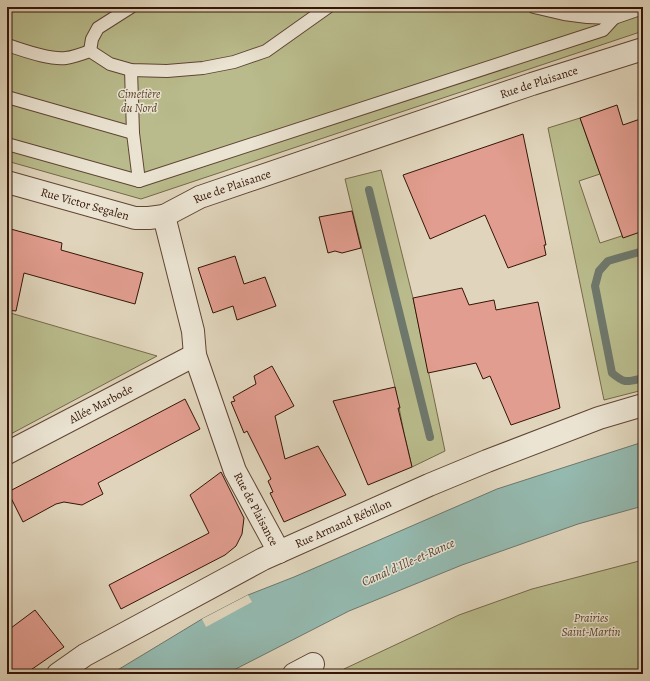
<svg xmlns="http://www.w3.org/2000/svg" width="650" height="681" viewBox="0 0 650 681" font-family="Alegreya,serif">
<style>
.green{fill:#b9bb8c;stroke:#776849}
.water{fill:#94b9af;stroke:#6e776b}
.pier{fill:#e0d5bc}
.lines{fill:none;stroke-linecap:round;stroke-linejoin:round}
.stream{stroke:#6e776b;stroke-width:8}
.building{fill:#e19d8f;stroke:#351506}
.service-casing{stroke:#604534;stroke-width:14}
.minor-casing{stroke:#604534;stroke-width:24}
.service{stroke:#ebe4d3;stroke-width:12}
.minor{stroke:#ebe4d3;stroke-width:22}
.labels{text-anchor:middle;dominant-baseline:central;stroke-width:3;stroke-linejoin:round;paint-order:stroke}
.street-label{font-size:12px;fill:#351506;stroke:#ebe4d3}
.park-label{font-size:12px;font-style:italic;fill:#5d472e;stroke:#ebe4d3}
.water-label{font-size:13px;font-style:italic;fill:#524639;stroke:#ebe4d3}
</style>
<rect width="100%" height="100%" fill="#e0d5bc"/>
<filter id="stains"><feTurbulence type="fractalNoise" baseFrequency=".005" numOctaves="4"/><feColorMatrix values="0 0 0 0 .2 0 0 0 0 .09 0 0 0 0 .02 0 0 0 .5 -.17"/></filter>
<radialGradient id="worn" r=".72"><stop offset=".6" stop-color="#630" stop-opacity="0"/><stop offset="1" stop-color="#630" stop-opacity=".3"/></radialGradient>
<g class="green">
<path d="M 7,7 L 643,7 L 643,31 L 141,199 L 7,161 Z"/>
<path d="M 580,118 L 600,174 L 579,181 L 600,243 L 643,229 L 643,390 L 604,400 L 548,128 Z"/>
<path d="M 381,170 L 413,298 L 445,451 L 412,467 L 404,433 L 395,387 L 345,179 Z"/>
<path d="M 7,312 L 157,356 L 7,436 Z"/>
<path d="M 643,560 L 643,674 L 346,674 L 344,669 L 459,615 L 532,589 Z"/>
</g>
<path class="water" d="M 643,442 L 643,506 L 578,524 L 462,565 L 349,611 L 226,674 L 111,674 L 202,619 L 248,595 L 294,577 L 497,489 Z"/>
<path class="pier" d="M 248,595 L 252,602 L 206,627 L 202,619 Z"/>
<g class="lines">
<g class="stream">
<path d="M 369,190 L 430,437"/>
<path d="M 643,251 L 608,261 L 599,271 L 595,286 L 612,373 C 625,384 627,382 643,378"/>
</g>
</g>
<g class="building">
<path d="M 617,105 L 623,125 L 643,118 L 643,231 L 623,238 L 580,118 Z"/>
<path d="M 523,134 L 546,245 L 544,245 L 546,255 L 508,268 L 485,215 L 430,239 L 403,175 Z"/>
<path d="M 352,211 L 361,248 L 342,253 L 335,251 L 328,253 L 319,217 Z"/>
<path d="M 7,228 L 62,243 L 61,250 L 143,273 L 135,304 L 24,273 L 16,311 L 7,310 Z"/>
<path d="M 235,256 L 244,284 L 265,277 L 276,306 L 237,320 L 233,306 L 213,313 L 198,268 Z"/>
<path d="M 462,288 L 469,305 L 494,300 L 496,310 L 538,302 L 560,408 L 511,425 L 490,376 L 483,379 L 476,363 L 428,373 L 413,298 Z"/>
<path d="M 272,366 L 294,406 L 275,416 L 285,459 L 318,446 L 346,495 L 284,522 L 270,493 L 273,492 L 268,481 L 271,479 L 247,431 L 244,433 L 231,402 L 235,401 L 233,397 L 256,384 L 254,376 Z"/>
<path d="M 395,387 L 400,408 L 398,408 L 412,467 L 368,485 L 333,401 Z"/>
<path d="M 185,399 L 200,429 L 98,483 L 103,494 L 82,505 L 64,502 L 56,504 L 23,522 L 8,492 Z"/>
<path d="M 221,472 L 244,518 L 242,534 L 236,546 L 225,555 L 121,609 L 109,585 L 209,533 L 190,495 Z"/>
<path d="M 35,610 L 64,647 L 25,674 L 7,674 L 7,631 Z"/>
</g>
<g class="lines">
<defs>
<g id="service">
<path d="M 534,7 L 564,14 L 587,17 L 614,18 L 643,8"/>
<path d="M 7,45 C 23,50 49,60 66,58 C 74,57 82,54 90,51 L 110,64 L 131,70 L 167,71 L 203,68 L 234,62 L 266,51 L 328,7"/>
<path d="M 90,51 L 92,39 L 98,28 L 131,7"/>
<path d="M 131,70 L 133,133 L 139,181"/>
<path d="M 7,97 L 133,133"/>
<path d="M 7,144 L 139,181 L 603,30 L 614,18"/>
</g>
<g id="minor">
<path id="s1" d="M 7,182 L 135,218 L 149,218 L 164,216"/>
<path id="s2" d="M 7,453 L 195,355"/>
<path id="s3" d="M 279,552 L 235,471 L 195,355 L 193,331 L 164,216 L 200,197 L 532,84 L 643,49"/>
<path id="s4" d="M 58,674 L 85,655 L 263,559 L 429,485 L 487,461 L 599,418 L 643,405"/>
<path d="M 294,674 L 313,664"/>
</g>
</defs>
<use href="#service" class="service-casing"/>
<use href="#minor" class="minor-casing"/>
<use href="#service" class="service"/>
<use href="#minor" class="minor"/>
</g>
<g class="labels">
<g class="street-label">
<text stroke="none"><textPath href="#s3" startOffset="756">Rue de Plaisance</textPath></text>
<text stroke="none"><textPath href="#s3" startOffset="432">Rue de Plaisance</textPath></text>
<text stroke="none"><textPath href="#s1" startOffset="81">Rue Victor Segalen</textPath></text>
<text stroke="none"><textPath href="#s2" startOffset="106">Allée Marbode</textPath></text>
<text transform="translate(256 509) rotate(62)">Rue de Plaisance</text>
<text stroke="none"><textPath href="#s4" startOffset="323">Rue Armand Rébillon</textPath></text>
</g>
<g class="park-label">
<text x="139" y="94">Cimetière<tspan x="139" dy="14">du Nord</tspan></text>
<text x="591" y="618">Prairies<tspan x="591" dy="14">Saint-Martin</tspan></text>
</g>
<g class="water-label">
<text transform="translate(408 562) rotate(-24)">Canal d'Ille-et-Rance</text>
</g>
</g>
<rect width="650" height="681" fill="none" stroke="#e0d5bc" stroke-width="24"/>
<rect x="8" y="8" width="634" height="665" fill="none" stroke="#351506" stroke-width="2"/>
<rect x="12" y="12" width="626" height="657" fill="none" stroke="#351506"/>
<rect width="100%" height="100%" filter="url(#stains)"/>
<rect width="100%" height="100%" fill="url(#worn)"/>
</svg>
